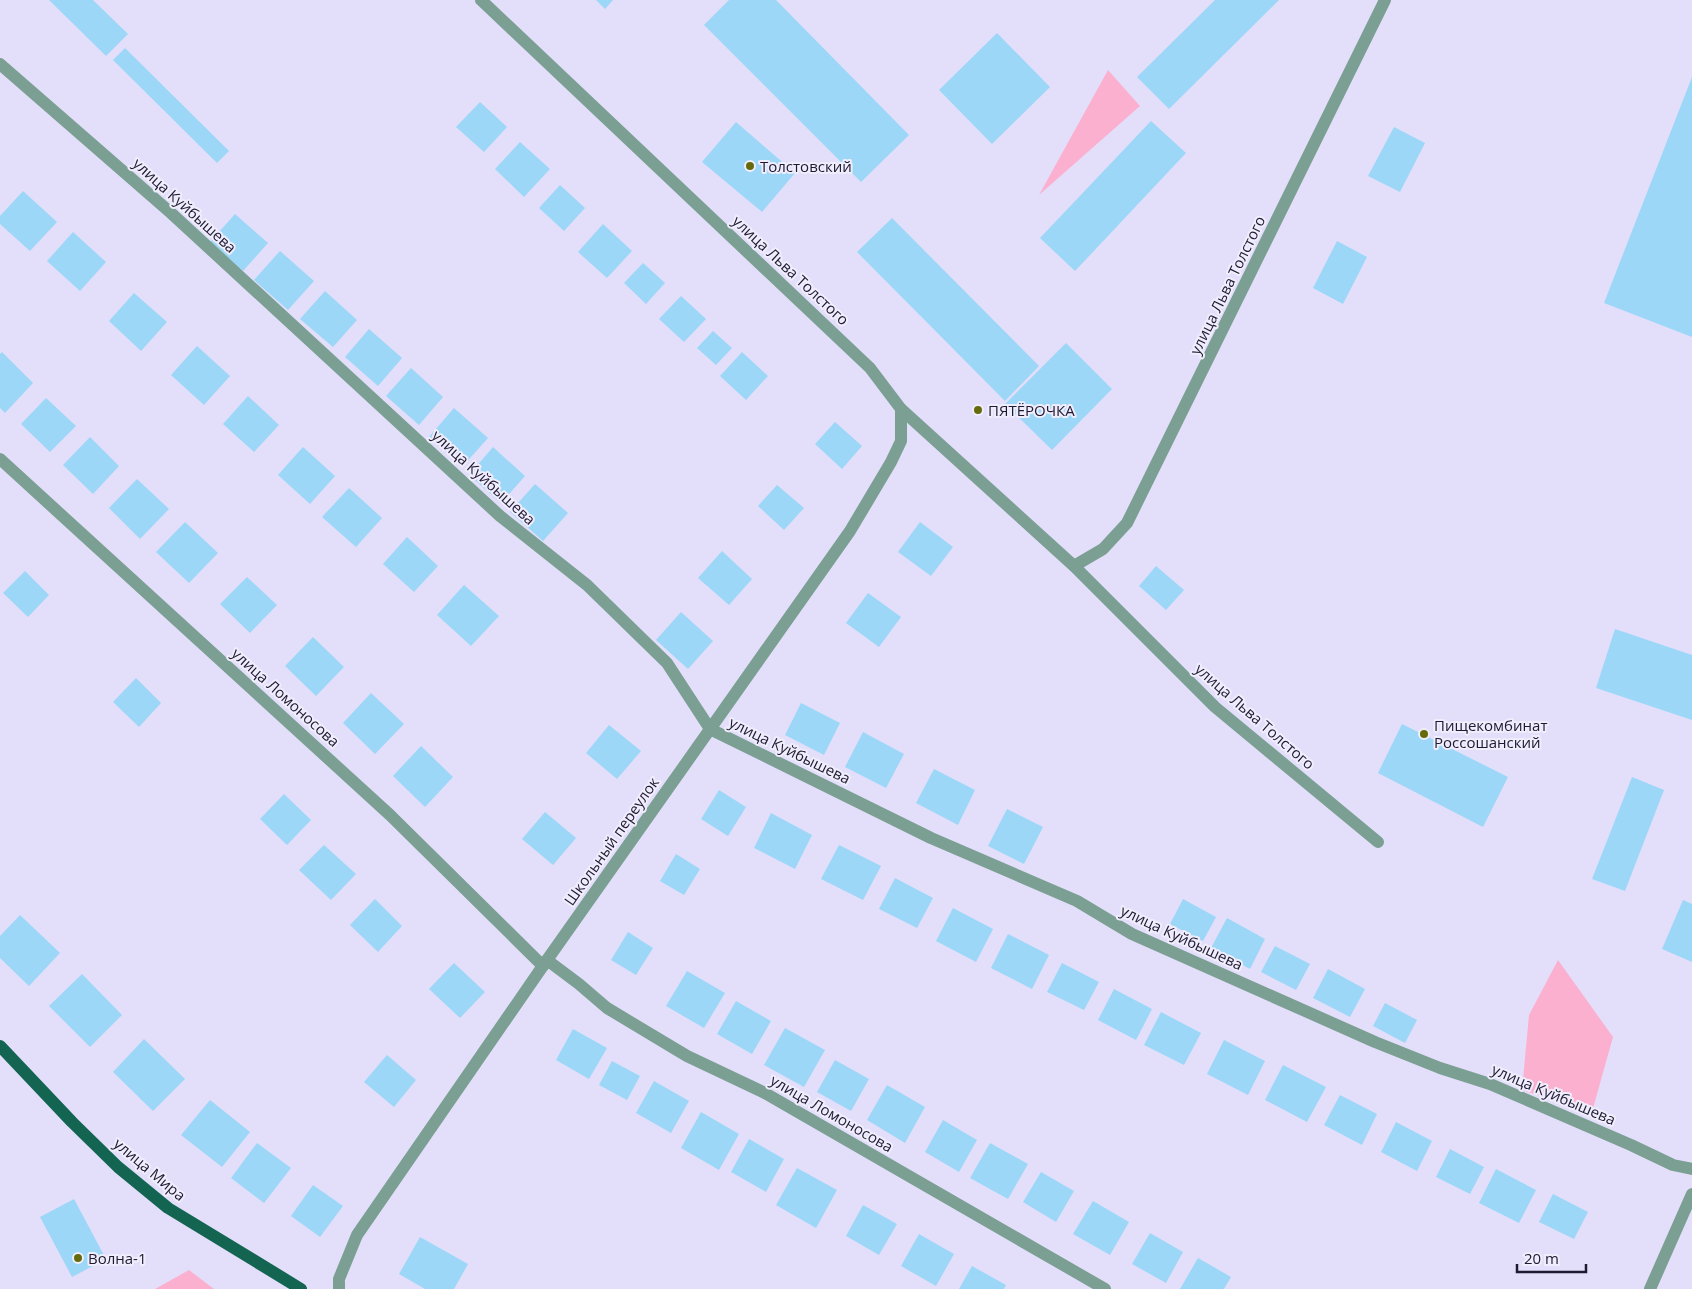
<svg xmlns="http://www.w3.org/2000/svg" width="1692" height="1289" viewBox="0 0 1692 1289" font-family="'Open Sans',sans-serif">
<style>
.green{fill:#fcb0d0}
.building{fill:#9cd7f8}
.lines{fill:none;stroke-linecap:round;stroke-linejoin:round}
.minor{stroke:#7b9f93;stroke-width:12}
.major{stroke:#136552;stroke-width:12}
.poi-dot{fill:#656a0b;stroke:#f0eefc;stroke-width:2}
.labels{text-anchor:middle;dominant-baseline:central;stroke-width:4;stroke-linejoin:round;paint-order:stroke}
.poi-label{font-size:15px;fill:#1f1932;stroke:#f0eefc;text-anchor:start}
.street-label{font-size:15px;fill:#1f1932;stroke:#f0eefc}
</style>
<rect width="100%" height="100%" fill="#e3dffb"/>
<g class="green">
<path d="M 1108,70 L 1140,106 L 1039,195 Z"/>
<path d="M 1558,960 L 1613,1037 L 1592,1112 L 1522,1090 L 1529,1015 Z"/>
<path d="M 189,1270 L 214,1289 L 155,1289 Z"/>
</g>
<g class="building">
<path d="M 49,0 L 93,0 L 128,34 L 106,56 Z"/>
<path d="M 596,0 L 613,0 L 605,9 Z"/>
<path d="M 729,0 L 776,0 L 909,135 L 861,182 L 704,25 Z"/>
<path d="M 1215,0 L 1279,0 L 1169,109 L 1137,77 Z"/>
<path d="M 997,33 L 1050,87 L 992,144 L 939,90 Z"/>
<path d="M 125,48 L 229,151 L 217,163 L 113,60 Z"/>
<path d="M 1692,77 L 1692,337 L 1604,303 Z"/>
<path d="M 480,102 L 507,127 L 484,152 L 456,127 Z"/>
<path d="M 1151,121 L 1186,153 L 1075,271 L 1040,238 Z"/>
<path d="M 736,122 L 795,173 L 762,212 L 702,162 Z"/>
<path d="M 1394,127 L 1425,143 L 1400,192 L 1368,176 Z"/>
<path d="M 520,142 L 550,169 L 524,197 L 495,169 Z"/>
<path d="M 560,185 L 585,208 L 564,231 L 539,208 Z"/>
<path d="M 23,191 L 57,222 L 30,251 L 0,224 L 0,216 Z"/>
<path d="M 235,214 L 268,243 L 243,271 L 210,242 Z"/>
<path d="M 892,218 L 1039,366 L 1005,401 L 857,252 Z"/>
<path d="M 603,224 L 632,251 L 607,278 L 578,252 Z"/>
<path d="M 73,232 L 106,262 L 80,291 L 47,261 Z"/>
<path d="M 1337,241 L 1367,257 L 1343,304 L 1313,288 Z"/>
<path d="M 280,251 L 314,281 L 288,310 L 254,280 Z"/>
<path d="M 643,263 L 665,283 L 646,304 L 624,283 Z"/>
<path d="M 325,291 L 357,320 L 333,347 L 300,319 Z"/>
<path d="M 134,293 L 167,322 L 141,351 L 109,321 Z"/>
<path d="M 681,296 L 706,319 L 684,342 L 659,319 Z"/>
<path d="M 369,329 L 402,358 L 378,386 L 345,357 Z"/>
<path d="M 713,331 L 732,348 L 716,365 L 697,348 Z"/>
<path d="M 1066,343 L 1112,389 L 1052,450 L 1005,404 Z"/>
<path d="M 197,346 L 230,376 L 204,405 L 171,375 Z"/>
<path d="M 2,352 L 33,383 L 5,413 L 0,408 L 0,354 Z"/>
<path d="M 742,352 L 768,376 L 746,400 L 720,376 Z"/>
<path d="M 411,368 L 443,397 L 419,425 L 386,396 Z"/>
<path d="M 248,396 L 279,425 L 254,452 L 223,424 Z"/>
<path d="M 46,398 L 76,426 L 50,452 L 21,424 Z"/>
<path d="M 454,408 L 488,438 L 462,467 L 429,437 Z"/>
<path d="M 835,422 L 862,446 L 842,469 L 815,444 Z"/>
<path d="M 90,437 L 119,466 L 93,494 L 63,465 Z"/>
<path d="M 303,447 L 335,476 L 310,504 L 278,475 Z"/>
<path d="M 493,447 L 525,476 L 501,503 L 469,475 Z"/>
<path d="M 137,479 L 169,509 L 140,539 L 109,508 Z"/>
<path d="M 535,484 L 568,513 L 543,541 L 510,512 Z"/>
<path d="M 777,485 L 804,508 L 784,530 L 758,506 Z"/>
<path d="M 349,488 L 382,518 L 356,547 L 322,517 Z"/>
<path d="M 185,522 L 218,553 L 189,583 L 156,552 Z"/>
<path d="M 920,522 L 953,547 L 931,576 L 898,552 Z"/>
<path d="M 407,537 L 438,566 L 414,592 L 383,564 Z"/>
<path d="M 722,551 L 752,579 L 729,605 L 698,578 Z"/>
<path d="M 1156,566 L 1184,590 L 1166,610 L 1139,586 Z"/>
<path d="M 25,571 L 49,595 L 28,617 L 3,593 Z"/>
<path d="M 247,577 L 277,605 L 250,633 L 220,604 Z"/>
<path d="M 464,585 L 499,616 L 471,646 L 437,615 Z"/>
<path d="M 868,593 L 901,617 L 879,647 L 846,623 Z"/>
<path d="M 681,612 L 713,641 L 688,669 L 656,640 Z"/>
<path d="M 1615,629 L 1692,655 L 1692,720 L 1596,688 Z"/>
<path d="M 313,637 L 344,667 L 316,696 L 285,666 Z"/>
<path d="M 136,678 L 161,703 L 139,727 L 113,702 Z"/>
<path d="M 371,693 L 404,724 L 375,754 L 343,723 Z"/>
<path d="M 801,703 L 840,723 L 824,755 L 785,735 Z"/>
<path d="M 1402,724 L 1508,777 L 1483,827 L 1378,773 Z"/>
<path d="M 609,725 L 641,751 L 617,779 L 586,753 Z"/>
<path d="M 863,732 L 904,754 L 886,788 L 845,767 Z"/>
<path d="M 421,746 L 453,777 L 425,807 L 393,776 Z"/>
<path d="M 934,769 L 975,790 L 958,825 L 916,803 Z"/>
<path d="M 1632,777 L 1664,790 L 1625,891 L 1592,879 Z"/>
<path d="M 719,790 L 746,807 L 728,836 L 701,819 Z"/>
<path d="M 284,794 L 311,820 L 287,845 L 260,819 Z"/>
<path d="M 1007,809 L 1043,827 L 1024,864 L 988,846 Z"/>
<path d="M 545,812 L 576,838 L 553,865 L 522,839 Z"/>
<path d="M 771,813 L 812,835 L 795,869 L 754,848 Z"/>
<path d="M 324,845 L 356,874 L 331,900 L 299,870 Z"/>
<path d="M 839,845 L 881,866 L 863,900 L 821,879 Z"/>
<path d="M 676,854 L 700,869 L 684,895 L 660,881 Z"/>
<path d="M 895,878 L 933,898 L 917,928 L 879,909 Z"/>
<path d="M 375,899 L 402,926 L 378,952 L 350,925 Z"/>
<path d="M 1183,899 L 1216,917 L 1203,941 L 1170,924 Z"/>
<path d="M 1683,900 L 1692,904 L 1692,962 L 1662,949 Z"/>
<path d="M 953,908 L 993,929 L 976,962 L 936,941 Z"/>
<path d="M 20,915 L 60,953 L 29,986 L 0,958 L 0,936 Z"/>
<path d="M 1227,918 L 1265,939 L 1250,969 L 1211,948 Z"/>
<path d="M 628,932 L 653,948 L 636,975 L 611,960 Z"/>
<path d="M 1008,934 L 1049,955 L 1032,989 L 991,968 Z"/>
<path d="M 1275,946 L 1310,964 L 1296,990 L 1261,972 Z"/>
<path d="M 454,963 L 485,992 L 460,1018 L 429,989 Z"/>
<path d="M 1062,963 L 1099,982 L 1084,1010 L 1047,992 Z"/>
<path d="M 1328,969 L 1365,989 L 1350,1017 L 1313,998 Z"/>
<path d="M 687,971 L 725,993 L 704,1028 L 666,1006 Z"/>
<path d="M 82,974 L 122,1015 L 90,1047 L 49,1006 Z"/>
<path d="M 1114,989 L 1152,1009 L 1136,1040 L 1098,1020 Z"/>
<path d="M 736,1001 L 771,1021 L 752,1054 L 717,1034 Z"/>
<path d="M 1385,1003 L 1417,1020 L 1405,1043 L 1373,1026 Z"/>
<path d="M 1161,1012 L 1201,1033 L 1184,1065 L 1144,1045 Z"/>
<path d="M 785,1028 L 825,1050 L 804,1087 L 764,1065 Z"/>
<path d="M 573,1029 L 607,1048 L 589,1079 L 556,1060 Z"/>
<path d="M 144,1039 L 185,1079 L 153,1111 L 113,1072 Z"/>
<path d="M 1224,1040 L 1265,1061 L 1248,1095 L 1207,1074 Z"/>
<path d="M 387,1055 L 416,1080 L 394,1107 L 364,1082 Z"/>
<path d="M 835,1060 L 869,1079 L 851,1111 L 817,1092 Z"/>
<path d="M 612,1061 L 640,1076 L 627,1100 L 599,1085 Z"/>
<path d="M 1283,1065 L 1326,1087 L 1307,1122 L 1265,1100 Z"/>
<path d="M 654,1081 L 689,1101 L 671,1133 L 636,1113 Z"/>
<path d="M 887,1085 L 925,1107 L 905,1143 L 867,1120 Z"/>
<path d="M 1340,1095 L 1377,1114 L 1362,1145 L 1324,1125 Z"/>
<path d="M 210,1100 L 250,1132 L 222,1167 L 181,1135 Z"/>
<path d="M 701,1112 L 739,1134 L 719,1170 L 681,1148 Z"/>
<path d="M 943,1120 L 977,1140 L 959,1172 L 925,1152 Z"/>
<path d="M 1396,1122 L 1432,1141 L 1417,1171 L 1381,1152 Z"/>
<path d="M 749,1139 L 784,1159 L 766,1192 L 731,1172 Z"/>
<path d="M 257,1143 L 291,1168 L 264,1203 L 231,1178 Z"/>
<path d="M 990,1143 L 1028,1164 L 1008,1199 L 970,1178 Z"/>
<path d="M 1450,1149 L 1484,1167 L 1470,1194 L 1436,1177 Z"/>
<path d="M 797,1168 L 837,1190 L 816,1228 L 776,1205 Z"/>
<path d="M 1496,1169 L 1536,1190 L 1519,1223 L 1479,1203 Z"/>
<path d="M 1041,1172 L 1074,1191 L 1056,1222 L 1023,1202 Z"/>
<path d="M 313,1185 L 343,1206 L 320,1237 L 291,1216 Z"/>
<path d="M 1553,1194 L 1588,1212 L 1574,1239 L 1539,1222 Z"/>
<path d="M 74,1199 L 106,1259 L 72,1277 L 40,1217 Z"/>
<path d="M 1093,1201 L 1129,1222 L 1110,1255 L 1073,1234 Z"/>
<path d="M 863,1205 L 897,1224 L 879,1255 L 846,1236 Z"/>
<path d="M 1150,1233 L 1183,1252 L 1166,1283 L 1132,1264 Z"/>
<path d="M 919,1234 L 954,1254 L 936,1286 L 901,1266 Z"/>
<path d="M 420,1237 L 468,1264 L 454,1289 L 425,1289 L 399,1274 Z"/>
<path d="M 1198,1258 L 1231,1277 L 1224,1289 L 1180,1289 Z"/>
<path d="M 972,1266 L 1006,1285 L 1004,1289 L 959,1289 Z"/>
</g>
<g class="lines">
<g class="minor">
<path d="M 481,0 L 870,368 L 901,409 L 1074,566 L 1215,707 L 1378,842"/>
<path d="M 0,64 L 171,213 L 500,516 L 587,585 L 667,663 L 710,729 L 931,838 L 1077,901 L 1132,934 L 1375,1042 L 1440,1068 L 1490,1084 L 1631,1145 L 1673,1165 L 1692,1169"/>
<path d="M 0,459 L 390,815 L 543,966"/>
<path d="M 1074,566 L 1103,549 L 1127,523 L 1385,0"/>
<path d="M 547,960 L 579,984 L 607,1008 L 687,1056 L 763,1092 L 1105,1289"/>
<path d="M 339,1289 L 339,1279 L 357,1235 L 547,960 L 850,531 L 891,462 L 901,441 L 901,409"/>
<path d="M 1650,1289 L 1692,1194"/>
</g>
<path class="major" d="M 0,1046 L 72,1122 L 118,1167 L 168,1208 L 301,1289"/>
</g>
<g class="poi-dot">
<circle cx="750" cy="166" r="5"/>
<circle cx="978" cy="410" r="5"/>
<circle cx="1424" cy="734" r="5"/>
<circle cx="78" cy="1258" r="5"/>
</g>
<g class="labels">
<g class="poi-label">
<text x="760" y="166">Толстовский</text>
<text x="988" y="410">ПЯТЁРОЧКА</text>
<text x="1434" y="725">Пищекомбинат<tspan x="1434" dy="17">Россошанский</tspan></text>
<text x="88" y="1258">Волна-1</text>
</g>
<g class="street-label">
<text transform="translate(185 205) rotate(42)">улица Куйбышева</text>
<text transform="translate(791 270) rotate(43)">улица Льва Толстого</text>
<text transform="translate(1227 285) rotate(-64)">улица Льва Толстого</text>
<text transform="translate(484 477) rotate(42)">улица Куйбышева</text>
<text transform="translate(286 697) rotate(42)">улица Ломоносова</text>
<text transform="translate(1255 716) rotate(41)">улица Льва Толстого</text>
<text transform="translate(790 750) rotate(26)">улица Куйбышева</text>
<text transform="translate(611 841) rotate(-55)">Школьный переулок</text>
<text transform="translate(1182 937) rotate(25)">улица Куйбышева</text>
<text transform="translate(1554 1094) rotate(23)">улица Куйбышева</text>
<text transform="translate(832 1113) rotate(30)">улица Ломоносова</text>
<text transform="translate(150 1169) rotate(40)">улица Мира</text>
</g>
</g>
<path d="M1517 1264v8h69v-8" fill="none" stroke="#1f1932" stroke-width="2.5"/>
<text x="1524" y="1264" font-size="15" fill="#1f1932" stroke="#f0eefc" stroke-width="4" paint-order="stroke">20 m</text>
</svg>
